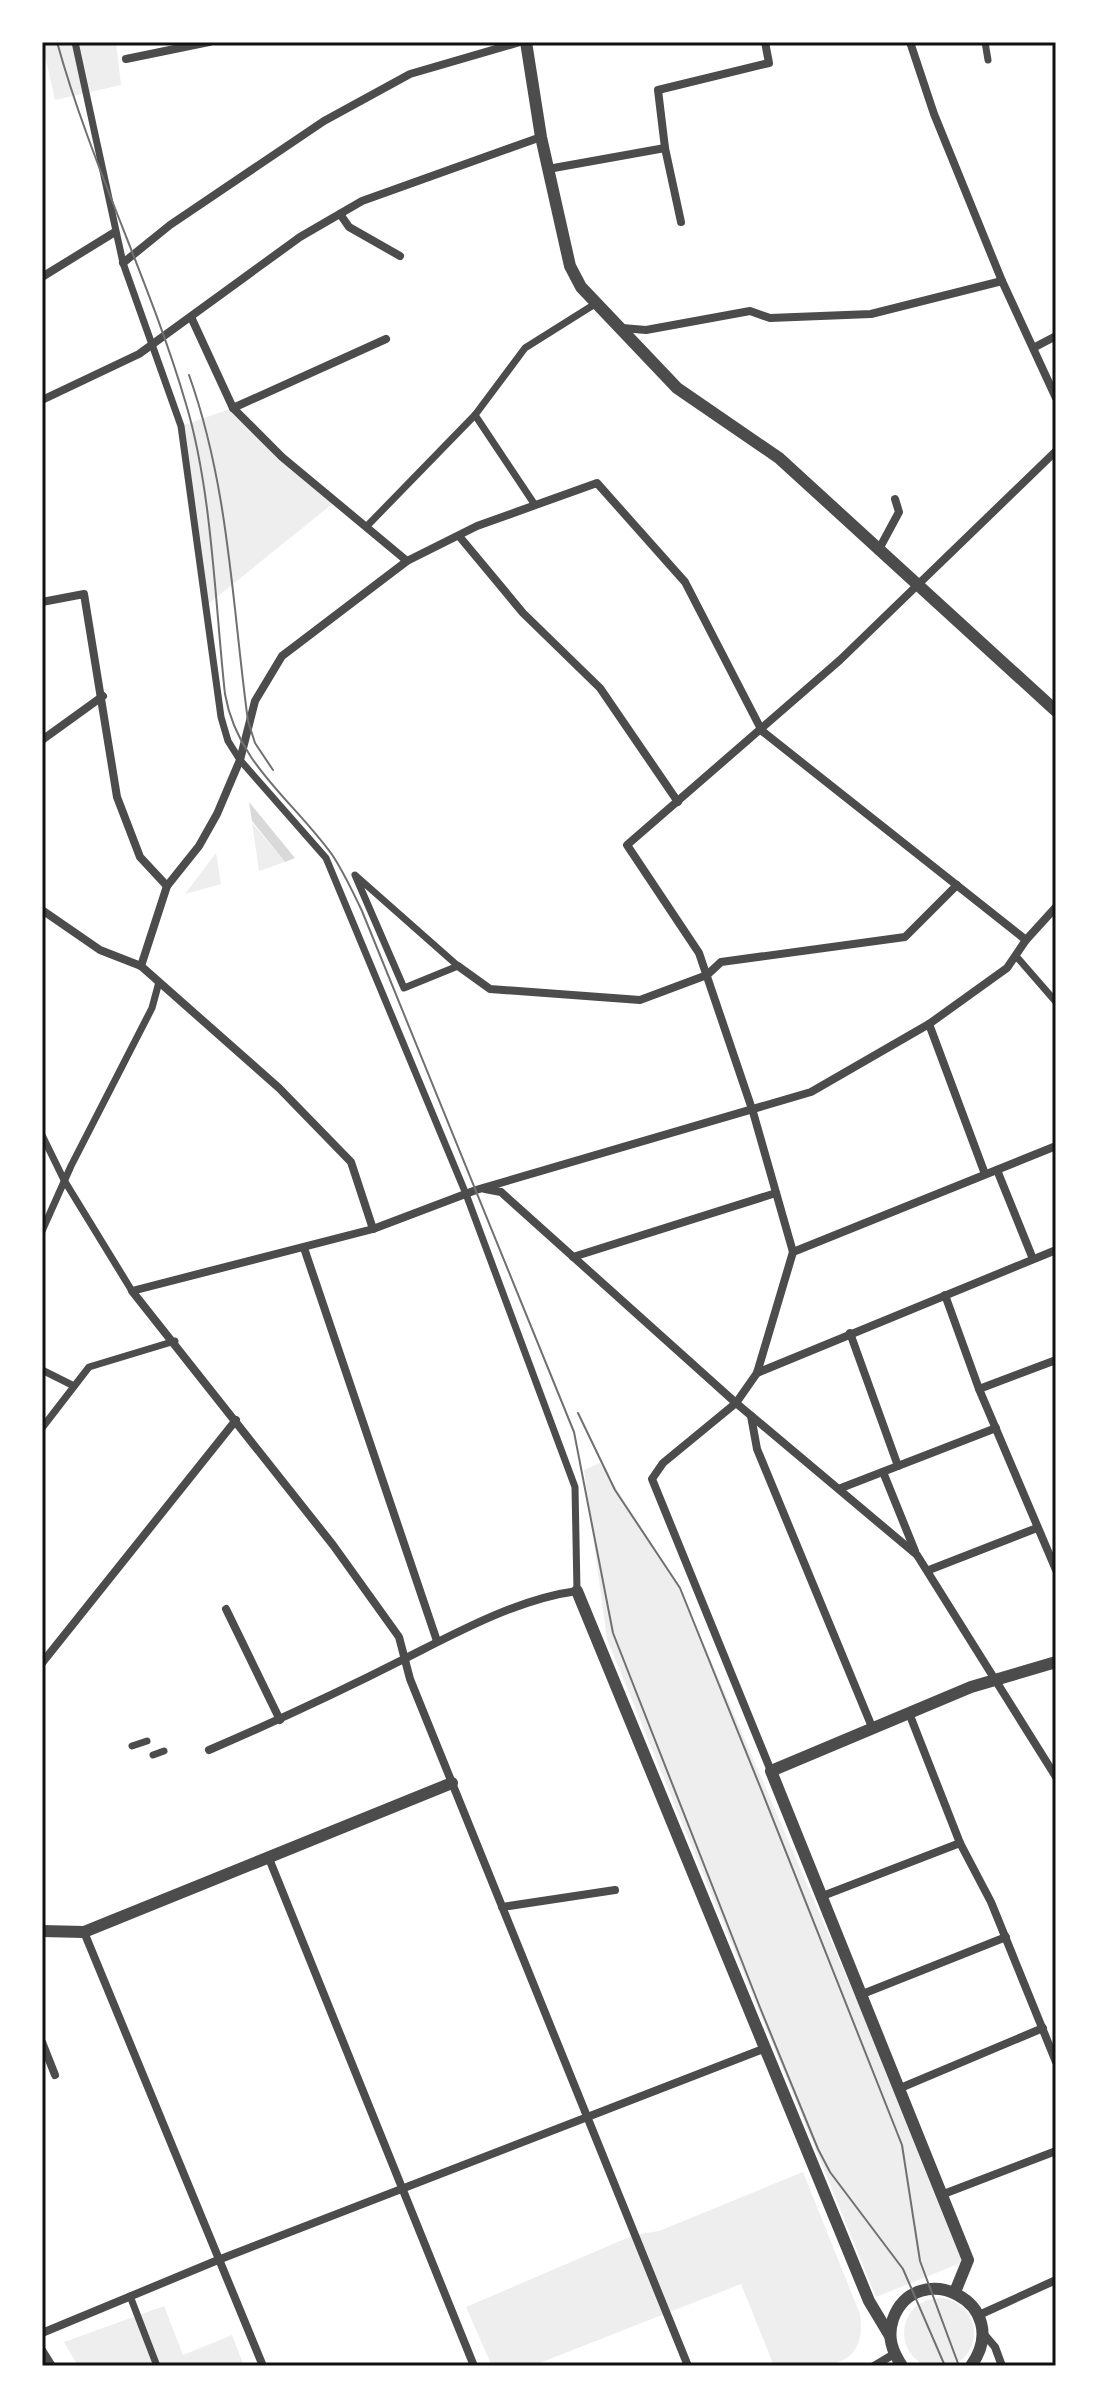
<svg xmlns="http://www.w3.org/2000/svg" width="1098" height="2408" viewBox="0 0 1098 2408" font-family="Manrope,sans-serif">
<style>
.green{fill:#eee}
.water{fill:#d9d9d9}
.lines{fill:none;stroke-linecap:round;stroke-linejoin:round}
.pedestrian{stroke:#4c4c4c;stroke-width:7}
.minor{stroke:#4c4c4c;stroke-width:8}
.tertiary{stroke:#4c4c4c;stroke-width:12}
.tram{stroke:#707070;stroke-width:2}
.neatline{fill:none;stroke:#111;stroke-width:3}
</style>
<rect width="100%" height="100%" fill="#fff"/>
<g class="green">
<path d="M 42,42 L 116,42 L 121,85 L 55,100 Z"/>
<path d="M 233,408 L 336,501 L 207,605 L 181,426 Z"/>
<path d="M 252,823 L 285,862 L 259,871 Z"/>
<path d="M 216,853 L 221,884 L 185,894 Z"/>
<path d="M 600,1463 L 680,1588 L 968,2260 L 876,2297 L 607,1639 L 584,1470 Z"/>
<path d="M 803,2172 L 860,2314 C 869,2374 817,2366 774,2366 L 741,2284 L 532,2366 L 492,2366 L 466,2307 L 634,2235 L 659,2231 Z"/>
<circle cx="939" cy="2333" r="35"/>
<path d="M 164,2306 L 183,2355 L 232,2335 L 244,2366 L 78,2366 L 64,2342 Z"/>
</g>
<path class="water" d="M 249,802 L 295,858 L 285,862 L 252,821 Z"/>
<g class="lines">
<g class="pedestrian">
<path d="M 75,42 L 123,263 L 181,426 L 221,717 L 228,741 L 240,760 L 326,858 L 466,1194 L 575,1487 L 577,1591"/>
<path d="M 985,42 L 988,60"/>
<path d="M 475,415 L 535,505"/>
<path d="M 367,526 L 475,415 L 525,348 L 595,304"/>
<path d="M 355,875 L 458,966 L 404,988 Z"/>
<path d="M 1016,956 L 1056,1002"/>
<path d="M 42,1135 L 64,1180 L 132,1291"/>
<path d="M 42,1231 L 71,1166 L 152,1008 L 159,982"/>
<path d="M 42,1370 L 74,1386"/>
<path d="M 42,1428 L 89,1367 L 175,1341"/>
<path d="M 132,1746 L 147,1741"/>
<path d="M 153,1755 L 164,1751"/>
<path d="M 130,2296 L 157,2366"/>
</g>
<g class="minor">
<path d="M 910,42 L 934,114 L 1002,281 L 1056,398"/>
<path d="M 126,59 L 209,42"/>
<path d="M 665,148 L 658,90 L 769,63 L 765,42"/>
<path d="M 548,169 L 665,148 L 681,222"/>
<path d="M 340,214 L 349,227 L 400,256"/>
<path d="M 123,263 L 170,225 L 324,121 L 410,74 L 520,42"/>
<path d="M 42,277 L 115,232"/>
<path d="M 191,317 L 233,408 L 282,457 L 407,561"/>
<path d="M 622,328 L 646,330 L 750,311 L 770,318 L 871,314 L 1002,281"/>
<path d="M 1035,347 L 1056,336"/>
<path d="M 42,400 L 139,354 L 300,237 L 362,201 L 541,137"/>
<path d="M 233,408 L 386,339"/>
<path d="M 459,536 L 523,613 L 600,688 L 678,802"/>
<path d="M 878,551 L 899,512 L 895,499"/>
<path d="M 42,602 L 84,594 L 117,797 L 140,857 L 167,886"/>
<path d="M 42,740 L 103,696"/>
<path d="M 42,910 L 100,950 L 141,966 L 279,1088 L 351,1162 L 373,1229"/>
<path d="M 141,966 L 167,886 L 199,846 L 217,814 L 240,760 L 255,701 L 282,656 L 407,561 L 477,526 L 597,483 L 685,582 L 762,731 L 1026,940"/>
<path d="M 458,966 L 490,989 L 640,1000 L 707,975 L 721,962 L 905,937 L 957,885"/>
<path d="M 929,1024 L 985,1174"/>
<path d="M 997,1170 L 1033,1259"/>
<path d="M 485,1189 L 501,1192 L 736,1403 L 917,1555 L 1056,1777"/>
<path d="M 304,1248 L 437,1641"/>
<path d="M 793,1252 L 1056,1146"/>
<path d="M 573,1257 L 776,1193"/>
<path d="M 945,1295 L 979,1389 L 1056,1570"/>
<path d="M 850,1333 L 898,1466"/>
<path d="M 757,1373 L 1056,1250"/>
<path d="M 979,1389 L 1056,1360"/>
<path d="M 751,1416 L 757,1449 L 872,1727"/>
<path d="M 883,1472 L 915,1551"/>
<path d="M 841,1488 L 996,1428"/>
<path d="M 929,1570 L 1037,1528"/>
<path d="M 226,1609 L 280,1720"/>
<path d="M 42,1663 L 236,1420"/>
<path d="M 909,1713 L 960,1843 L 991,1902 L 1056,2062"/>
<path d="M 209,1750 C 274,1722 339,1692 402,1660 C 456,1633 517,1599 577,1591"/>
<path d="M 771,1771 L 652,1479 L 663,1463 L 736,1403 L 757,1373 L 793,1252 L 753,1112 L 699,953 L 627,845 L 840,660 L 1056,451"/>
<path d="M 268,1856 L 474,2366"/>
<path d="M 820,1897 L 960,1843"/>
<path d="M 502,1907 L 615,1890"/>
<path d="M 84,1932 L 263,2366"/>
<path d="M 860,1995 L 1006,1937"/>
<path d="M 42,2042 L 55,2075"/>
<path d="M 898,2089 L 1043,2028"/>
<path d="M 941,2195 L 1056,2151"/>
<path d="M 979,2315 L 1056,2280"/>
<path d="M 42,2333 L 218,2260 L 763,2049"/>
<path d="M 983,2333 L 995,2347 L 1002,2366"/>
<path d="M 42,2350 L 52,2366"/>
<path d="M 688,2366 L 410,1679 L 399,1637 L 333,1545 L 132,1291 L 373,1229 L 476,1190 L 811,1092 L 929,1024 L 1007,968 L 1026,940 L 1056,907"/>
<path d="M 874,2366 L 894,2354"/>
</g>
<g class="tertiary">
<path d="M 526,42 L 541,137 L 570,266 L 581,287 L 677,388 L 779,458 L 1056,711"/>
<path d="M 577,1591 L 869,2301 L 890,2336"/>
<path d="M 42,1931 L 84,1932 L 452,1783"/>
<path d="M 955,2292 L 968,2260 L 771,1771 L 971,1687 L 1056,1662"/>
<path d="M 902,2366 C 892,2351 887,2337 893,2319 C 916,2256 1016,2302 971,2366"/>
</g>
<g class="tram">
<path d="M 57,42 C 91,165 150,281 186,404 C 212,490 215,603 225,694 C 237,764 294,801 333,856 C 344,873 353,892 362,911 L 574,1432 L 613,1633 L 761,2010 L 818,2149 L 830,2172 L 903,2269 L 945,2366"/>
<path d="M 189,375 C 229,487 232,603 248,721 L 255,743 L 273,770"/>
<path d="M 578,1413 L 615,1490 L 680,1588 L 761,1789 L 902,2145 L 920,2261 L 959,2366"/>
</g>
</g>
<rect width="1098" height="2408" fill="none" stroke="#ffffff" stroke-width="88"/>
<rect x="44" y="44" width="1010" height="2320" class="neatline"/>
</svg>
